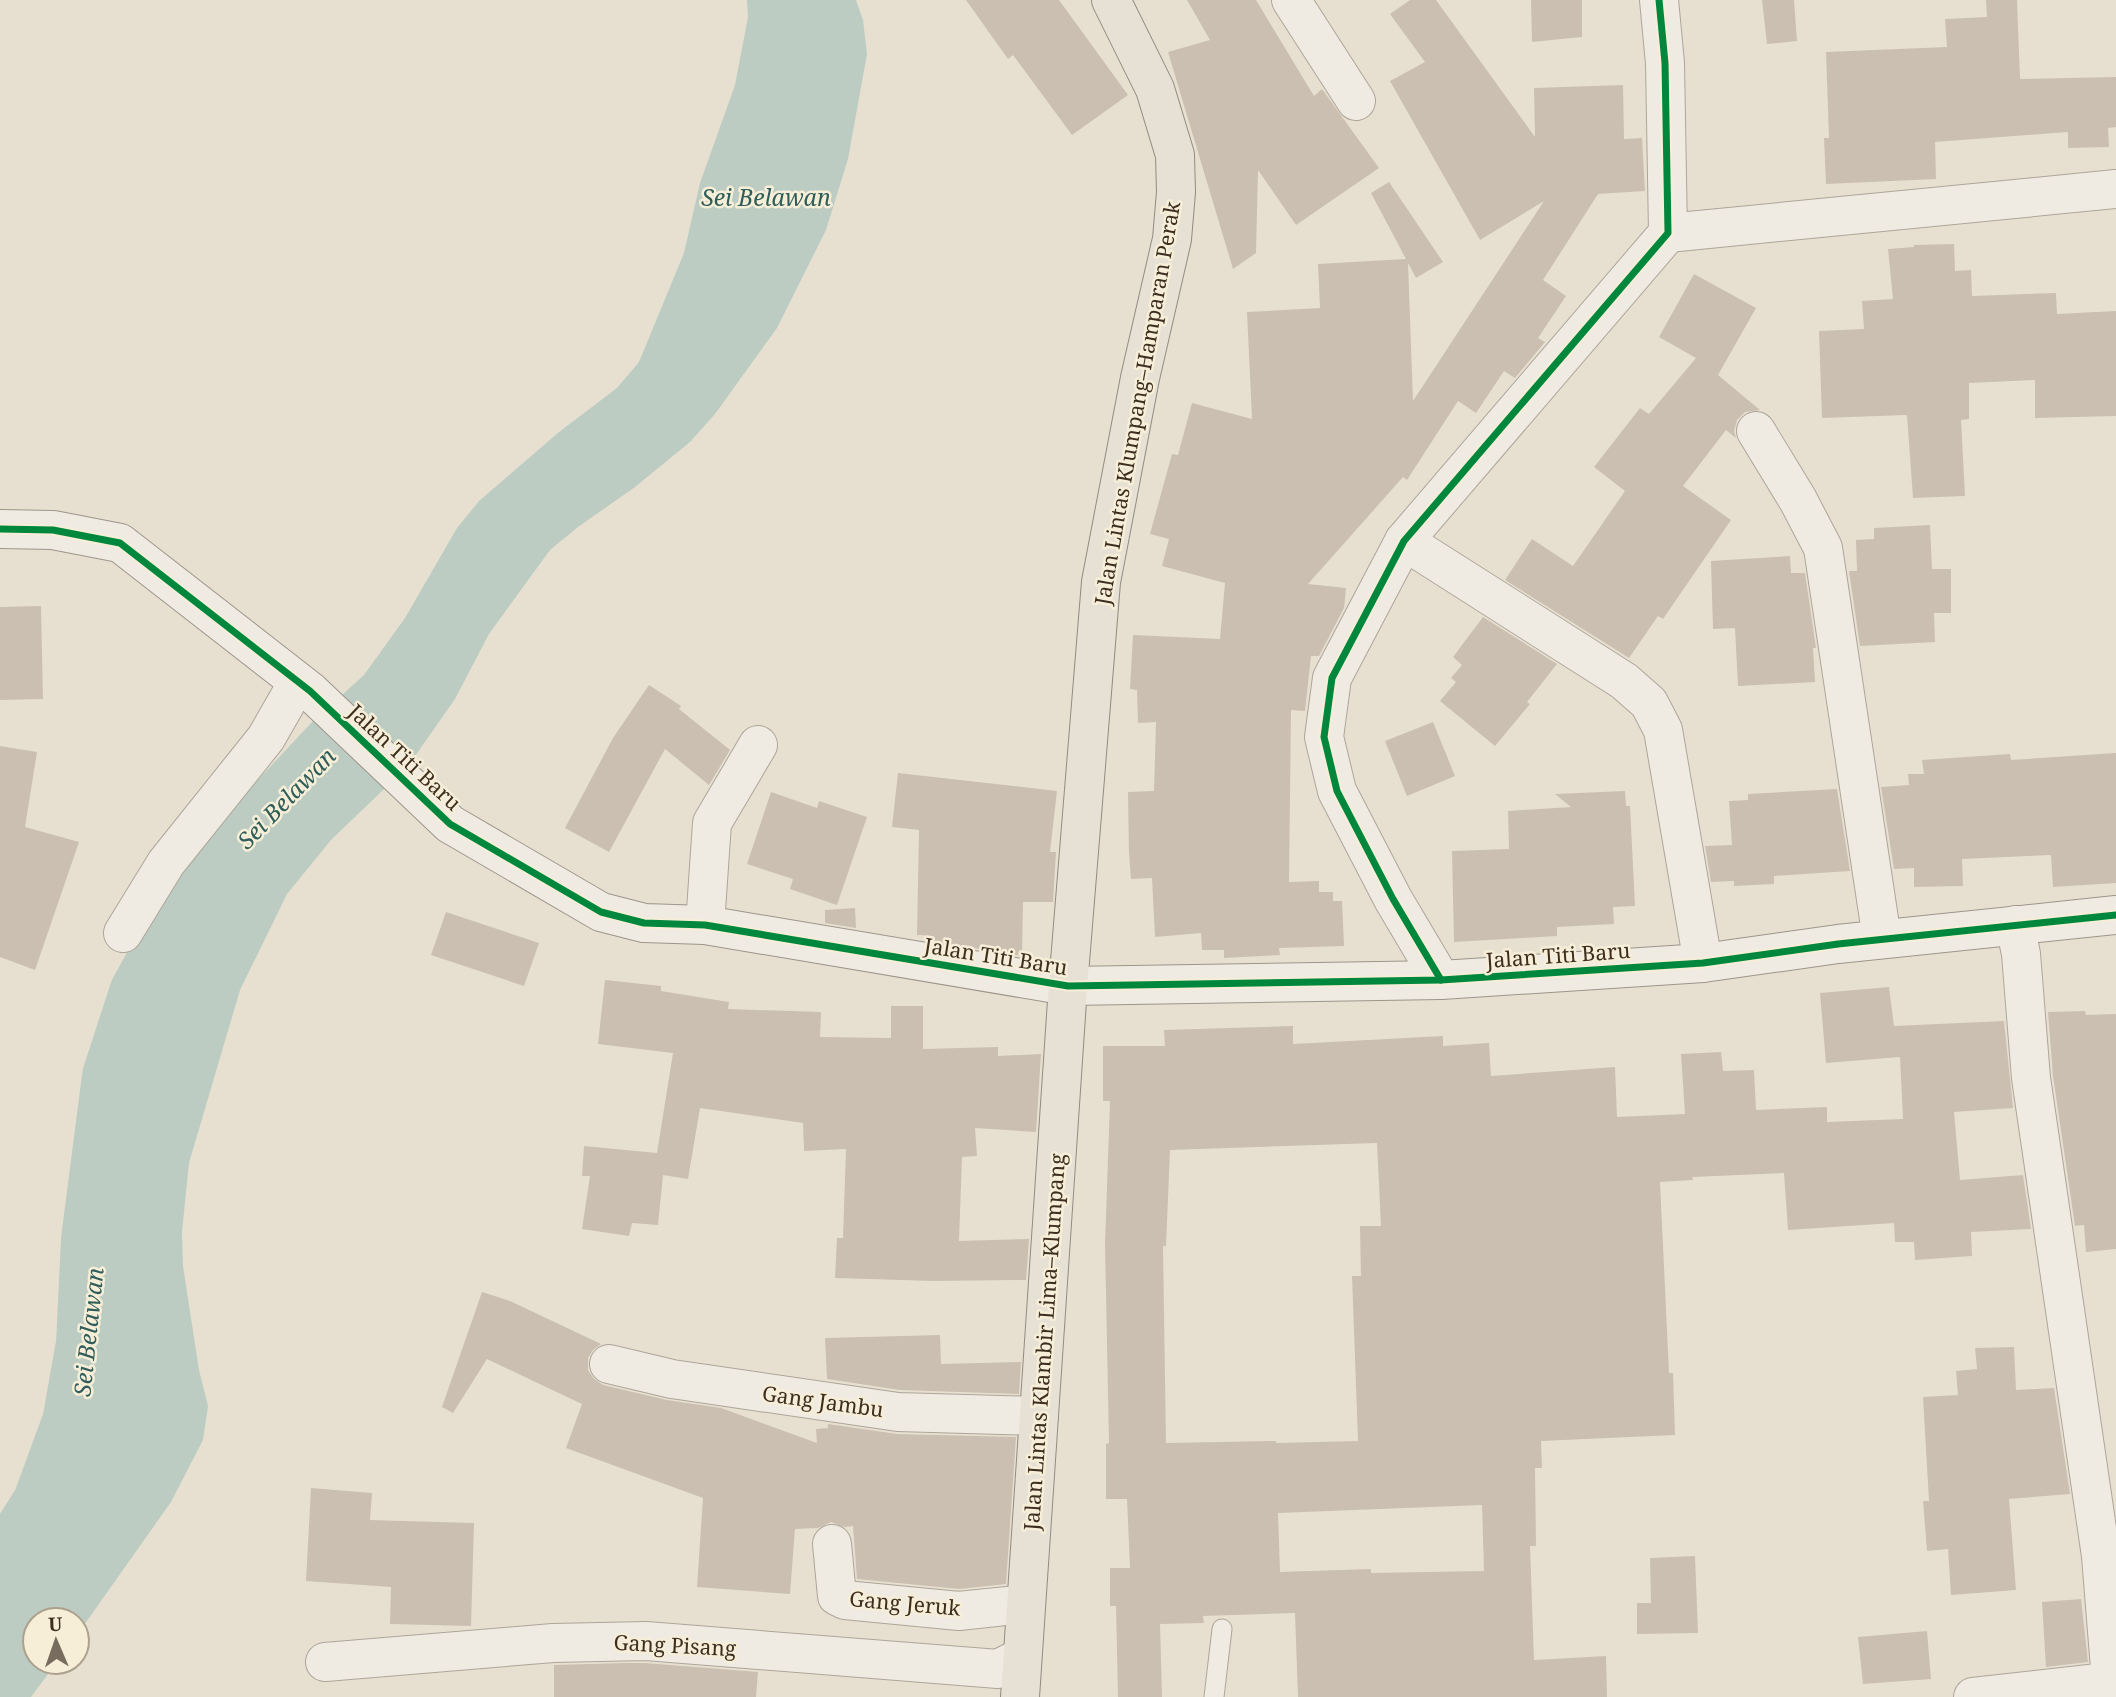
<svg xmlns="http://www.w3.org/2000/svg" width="2116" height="1697" viewBox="0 0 2116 1697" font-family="'Noto Serif',serif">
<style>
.water{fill:#bcccc2}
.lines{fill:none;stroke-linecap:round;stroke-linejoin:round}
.river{stroke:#bcccc2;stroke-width:70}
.building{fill:#cbbfb2;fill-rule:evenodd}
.lane-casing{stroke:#ada599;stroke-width:21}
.street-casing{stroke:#ada599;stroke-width:40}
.secondary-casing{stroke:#9c958a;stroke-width:40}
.primary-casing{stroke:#928b80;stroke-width:40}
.lane{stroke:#efebe3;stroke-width:19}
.street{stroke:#efebe3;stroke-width:38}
.secondary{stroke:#efebe3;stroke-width:38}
.primary{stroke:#e6e1d4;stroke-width:38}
.cycleway-casing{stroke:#f7eed8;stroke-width:11}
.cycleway{stroke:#00873e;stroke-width:7}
.labels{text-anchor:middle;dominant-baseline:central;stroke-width:5;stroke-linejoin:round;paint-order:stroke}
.street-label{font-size:21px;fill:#3d2e20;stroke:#f7eed8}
.water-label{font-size:23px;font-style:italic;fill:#2f5d5a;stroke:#f7eed8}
</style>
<rect width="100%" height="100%" fill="#e7e0d1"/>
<path class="water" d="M 747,0 L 856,0 L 863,20 L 867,54 L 848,159 L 826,230 L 777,328 L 715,414 L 690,442 L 635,487 L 578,527 L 550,550 L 489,634 L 455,699 L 408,766 L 331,840 L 287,894 L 240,990 L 189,1163 L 182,1232 L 183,1266 L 199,1370 L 208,1406 L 203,1440 L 171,1502 L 77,1635 L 77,1620 L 35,1620 L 35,1662 L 57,1662 L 31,1697 L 0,1697 L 0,1547 L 32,1497 L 80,1404 L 100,1339 L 130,1104 L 143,1053 L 165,1003 L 166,986 L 161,952 L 165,935 L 193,871 L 208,841 L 240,799 L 312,722 L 364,675 L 405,618 L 457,528 L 479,501 L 559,432 L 617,388 L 639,362 L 684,253 L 700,183 L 735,85 L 748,17 Z"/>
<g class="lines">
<path class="river" d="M 0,1579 L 47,1505 L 77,1423 L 91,1344 L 96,1240 L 117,1077 L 144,994 L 199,895 L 213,878"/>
</g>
<g class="building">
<path d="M 966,0 L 1059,0 L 1128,95 L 1072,135 L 1013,55 L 1008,59 Z"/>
<path d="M 1187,0 L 1256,0 L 1314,96 L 1322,89 L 1379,168 L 1296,225 L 1258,170 L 1256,253 L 1233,269 L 1168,52 L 1210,40 Z"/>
<path d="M 1410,0 L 1436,0 L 1535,137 L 1534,88 L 1623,85 L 1624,139 L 1642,138 L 1645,191 L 1598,194 L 1543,280 L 1566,296 L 1538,338 L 1545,342 L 1515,378 L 1504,371 L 1476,413 L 1458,401 L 1407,480 L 1403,477 L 1308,584 L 1346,588 L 1344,608 L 1319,656 L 1311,656 L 1305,711 L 1291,710 L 1289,882 L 1319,881 L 1319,892 L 1333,892 L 1333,901 L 1342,901 L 1344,946 L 1279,948 L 1280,955 L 1224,958 L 1224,950 L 1202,950 L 1201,933 L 1155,937 L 1152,878 L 1131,879 L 1129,853 L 1128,792 L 1154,791 L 1156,722 L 1138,723 L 1137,690 L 1130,689 L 1133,635 L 1220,639 L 1225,583 L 1162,566 L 1169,539 L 1150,534 L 1172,454 L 1178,455 L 1192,403 L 1252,419 L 1247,312 L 1320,308 L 1318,264 L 1406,259 L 1371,193 L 1389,182 L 1443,262 L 1416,278 L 1408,263 L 1413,401 L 1544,201 L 1480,240 L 1390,81 L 1425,62 L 1390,14 Z"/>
<path d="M 1531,0 L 1582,0 L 1582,37 L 1532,42 Z"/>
<path d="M 1762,0 L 1794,0 L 1797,41 L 1767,44 Z"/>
<path d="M 1986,0 L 2017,0 L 2020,79 L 2116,77 L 2116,127 L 2108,128 L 2109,147 L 2068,148 L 2068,132 L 1935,142 L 1936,179 L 1826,184 L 1824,138 L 1829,138 L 1826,52 L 1947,47 L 1945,19 L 1987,17 Z"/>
<path d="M 1954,244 L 1955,271 L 1971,270 L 1972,296 L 2056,293 L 2057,314 L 2116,311 L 2116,416 L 2035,418 L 2035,380 L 1969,383 L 1969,419 L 1961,420 L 1965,496 L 1913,498 L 1907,415 L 1822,418 L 1819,331 L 1864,329 L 1862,301 L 1893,299 L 1888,249 L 1914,247 L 1914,245 Z"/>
<path d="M 1694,274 L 1756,308 L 1718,375 L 1760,410 L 1745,412 L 1737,420 L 1734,431 L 1736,438 L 1726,430 L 1683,486 L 1731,520 L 1663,619 L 1658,616 L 1629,658 L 1505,580 L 1532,539 L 1573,566 L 1625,491 L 1594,467 L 1640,408 L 1649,414 L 1696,358 L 1659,337 Z"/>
<path d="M 1930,525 L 1932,569 L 1951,569 L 1951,613 L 1934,613 L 1935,642 L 1860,646 L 1849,571 L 1857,571 L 1856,540 L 1874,539 L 1874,528 Z"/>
<path d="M 1790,556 L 1791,573 L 1805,573 L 1816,648 L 1813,648 L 1815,682 L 1738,686 L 1735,628 L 1713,629 L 1711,561 Z"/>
<path d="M 41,606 L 43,699 L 0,700 L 0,607 Z"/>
<path d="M 1483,617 L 1557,664 L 1527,702 L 1530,704 L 1495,746 L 1440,701 L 1456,682 L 1451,678 L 1462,665 L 1453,657 Z"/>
<path d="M 649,685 L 681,706 L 679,709 L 730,750 L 709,785 L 665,749 L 609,852 L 565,828 L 613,738 Z"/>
<path d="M 1433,722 L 1455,776 L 1407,796 L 1385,741 Z"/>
<path d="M 0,746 L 37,752 L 25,827 L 79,842 L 35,970 L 0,957 Z"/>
<path d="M 2116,753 L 2116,883 L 2053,887 L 2051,855 L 1962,859 L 1963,886 L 1914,887 L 1914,868 L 1894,869 L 1881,787 L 1909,785 L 1908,774 L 1924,774 L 1922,760 L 2010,754 L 2011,760 Z"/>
<path d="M 898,773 L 1057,791 L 1050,852 L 1056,852 L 1053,902 L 1023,902 L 1022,956 L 924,940 L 924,935 L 917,935 L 919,830 L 892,827 Z"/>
<path d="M 1837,789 L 1850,871 L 1774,876 L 1774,884 L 1734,886 L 1734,881 L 1711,882 L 1705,846 L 1732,845 L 1729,801 L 1748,800 L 1748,794 Z"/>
<path d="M 1625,791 L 1626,806 L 1630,806 L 1635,906 L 1613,907 L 1614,924 L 1557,927 L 1557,936 L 1454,942 L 1452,851 L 1509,849 L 1508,811 L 1571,807 L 1555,794 Z"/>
<path d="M 771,792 L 817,808 L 819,801 L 867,817 L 837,905 L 790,889 L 793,879 L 747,864 Z"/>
<path d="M 855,908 L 856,928 L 825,923 L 825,910 Z"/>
<path d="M 446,912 L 539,943 L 524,986 L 431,955 Z"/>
<path d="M 605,980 L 661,986 L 661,991 L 729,1002 L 728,1009 L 821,1012 L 820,1037 L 891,1038 L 891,1006 L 923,1006 L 923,1049 L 998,1047 L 998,1056 L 1041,1054 L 1036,1132 L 975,1128 L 977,1156 L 962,1157 L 959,1241 L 1029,1239 L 1026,1280 L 934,1281 L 835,1278 L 837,1238 L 843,1238 L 846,1149 L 804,1151 L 803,1123 L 700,1108 L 688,1179 L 663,1175 L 658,1225 L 632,1223 L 629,1236 L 582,1229 L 590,1176 L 582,1176 L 584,1146 L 657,1153 L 673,1053 L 598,1044 Z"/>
<path d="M 1889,987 L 1894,1026 L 2004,1021 L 2013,1108 L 1954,1112 L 1960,1180 L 2023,1175 L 2031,1229 L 1971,1232 L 1972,1256 L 1915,1260 L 1914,1242 L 1895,1242 L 1894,1223 L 1788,1230 L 1784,1173 L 1692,1177 L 1693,1180 L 1660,1182 L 1669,1373 L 1673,1373 L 1675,1435 L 1541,1441 L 1542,1468 L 1535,1468 L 1536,1546 L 1530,1546 L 1534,1660 L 1606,1656 L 1607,1697 L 1298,1697 L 1295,1613 L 1203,1616 L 1204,1623 L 1160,1624 L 1162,1697 L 1118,1697 L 1116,1606 L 1110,1606 L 1110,1568 L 1130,1568 L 1127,1499 L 1106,1499 L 1106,1444 L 1109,1443 L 1105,1244 L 1110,1101 L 1103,1101 L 1103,1046 L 1165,1046 L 1164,1030 L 1293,1026 L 1293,1044 L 1443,1036 L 1443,1046 L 1489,1043 L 1491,1076 L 1615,1067 L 1617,1117 L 1685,1114 L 1681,1054 L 1721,1052 L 1723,1071 L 1754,1070 L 1756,1110 L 1827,1107 L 1827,1122 L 1903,1119 L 1900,1057 L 1826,1063 L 1820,993 ZM 1377,1143 L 1381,1226 L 1360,1226 L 1361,1276 L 1352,1276 L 1358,1441 L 1276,1443 L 1276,1441 L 1166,1443 L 1163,1246 L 1166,1246 L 1170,1150 ZM 1482,1505 L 1484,1571 L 1371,1573 L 1371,1569 L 1280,1572 L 1278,1513 Z"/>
<path d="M 2085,1011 L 2086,1015 L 2116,1014 L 2116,1249 L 2086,1252 L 2084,1225 L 2075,1226 L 2053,1076 L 2048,1012 Z"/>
<path d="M 482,1292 L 510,1301 L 601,1344 L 593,1350 L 588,1358 L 588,1370 L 594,1379 L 603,1385 L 667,1400 L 721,1408 L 817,1443 L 816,1429 L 828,1428 L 828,1424 L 897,1434 L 1016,1437 L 1006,1584 L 959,1589 L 857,1579 L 853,1526 L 844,1527 L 831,1522 L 818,1528 L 795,1529 L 790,1594 L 697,1587 L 703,1498 L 566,1448 L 582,1404 L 487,1359 L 453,1413 L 442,1407 Z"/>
<path d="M 940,1335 L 941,1364 L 1021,1362 L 1019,1394 L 900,1390 L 827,1379 L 825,1338 Z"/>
<path d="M 2014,1347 L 2016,1390 L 2054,1388 L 2070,1494 L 2009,1499 L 2016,1590 L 1951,1595 L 1948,1549 L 1927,1551 L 1923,1501 L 1929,1501 L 1923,1397 L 1958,1395 L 1956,1371 L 1977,1369 L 1975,1348 Z"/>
<path d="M 311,1488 L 372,1493 L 370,1520 L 474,1523 L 471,1626 L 390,1624 L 391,1587 L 306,1581 Z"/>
<path d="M 1695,1556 L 1698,1633 L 1637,1634 L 1637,1603 L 1651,1603 L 1650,1558 Z"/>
<path d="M 2081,1599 L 2088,1662 L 2046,1667 L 2042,1602 Z"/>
<path d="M 1927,1631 L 1931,1679 L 1863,1684 L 1858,1637 Z"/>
<path d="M 624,1663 L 645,1663 L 758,1672 L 756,1697 L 554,1697 L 554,1665 Z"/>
</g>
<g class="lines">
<defs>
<path id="lane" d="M 1214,1697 L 1222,1629"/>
<g id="street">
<path d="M 1291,0 L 1356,101"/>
<path d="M 1668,233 L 2116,189"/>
<path d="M 1756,431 L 1798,500 L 1823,548 L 1882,939"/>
<path d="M 1404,541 L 1624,681 L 1649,703 L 1663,730 L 1703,963"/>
<path d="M 705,925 L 712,823 L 758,745"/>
<path d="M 2015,925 L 2021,954 L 2031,1078 L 2101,1556 L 2111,1681"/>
<path d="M 123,933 L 166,863 L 266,738 L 298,682"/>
<path d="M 1441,980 L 1393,899 L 1337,791 L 1324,737 L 1332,678 L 1404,541 L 1668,233 L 1665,63 L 1659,0"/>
<path d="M 609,1364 L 672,1379 L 898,1412 L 1039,1416"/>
<path d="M 832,1544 L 837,1596 L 845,1600 L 959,1611 L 1025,1604"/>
<path d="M 325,1662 L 553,1643 L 646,1641 L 998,1669 L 1022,1657"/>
<path d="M 1973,1697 L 2116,1681"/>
</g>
<path id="secondary" d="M 0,529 L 53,530 L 120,543 L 310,691 L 450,824 L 601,912 L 644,923 L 705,925 L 1068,986 L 1441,980 L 1703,963 L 1838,944 L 2116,915"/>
<path id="primary" d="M 1020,1697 L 1068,986 L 1101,582 L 1140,378 L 1172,239 L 1176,192 L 1175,155 L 1155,89 L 1111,0"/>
</defs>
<use href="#lane" class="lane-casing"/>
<use href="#street" class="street-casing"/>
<use href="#secondary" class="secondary-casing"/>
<use href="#primary" class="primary-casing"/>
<use href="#lane" class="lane"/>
<use href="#street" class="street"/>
<use href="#secondary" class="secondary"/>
<use href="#primary" class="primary"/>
<defs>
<g id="cycleway">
<path d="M 0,529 L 53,530 L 120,543 L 310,691 L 450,824 L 601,912 L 644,923 L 705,925 L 1068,986 L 1441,980 L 1703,963 L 1838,944 L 2116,915"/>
<path d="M 1441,980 L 1393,899 L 1337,791 L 1324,737 L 1332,678 L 1404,541 L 1668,233 L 1665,63 L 1659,0"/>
</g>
</defs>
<use href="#cycleway" class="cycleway-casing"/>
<use href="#cycleway" class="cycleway"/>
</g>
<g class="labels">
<g class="street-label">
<text transform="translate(1137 403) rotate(-80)">Jalan Lintas Klumpang–Hamparan Perak</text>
<text transform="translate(405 757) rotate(43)">Jalan Titi Baru</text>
<text transform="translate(1558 955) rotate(-4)">Jalan Titi Baru</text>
<text transform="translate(996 956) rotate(9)">Jalan Titi Baru</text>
<text transform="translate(1044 1342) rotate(-86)">Jalan Lintas Klambir Lima–Klumpang</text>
<text transform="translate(823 1401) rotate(8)">Gang Jambu</text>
<text transform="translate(905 1603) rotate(5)">Gang Jeruk</text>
<text transform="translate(675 1645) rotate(3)">Gang Pisang</text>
</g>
<g class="water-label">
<text x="766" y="197">Sei Belawan</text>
<text transform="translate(286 798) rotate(-46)">Sei Belawan</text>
<text transform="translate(88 1332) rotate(-84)">Sei Belawan</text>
</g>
</g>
<g transform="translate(56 1641) rotate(358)"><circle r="33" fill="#f7eed8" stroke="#ada18e" stroke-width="2"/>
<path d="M0-5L12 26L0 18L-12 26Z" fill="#786c5e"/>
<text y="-10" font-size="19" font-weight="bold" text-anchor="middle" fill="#3d2e20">U</text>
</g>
</svg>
